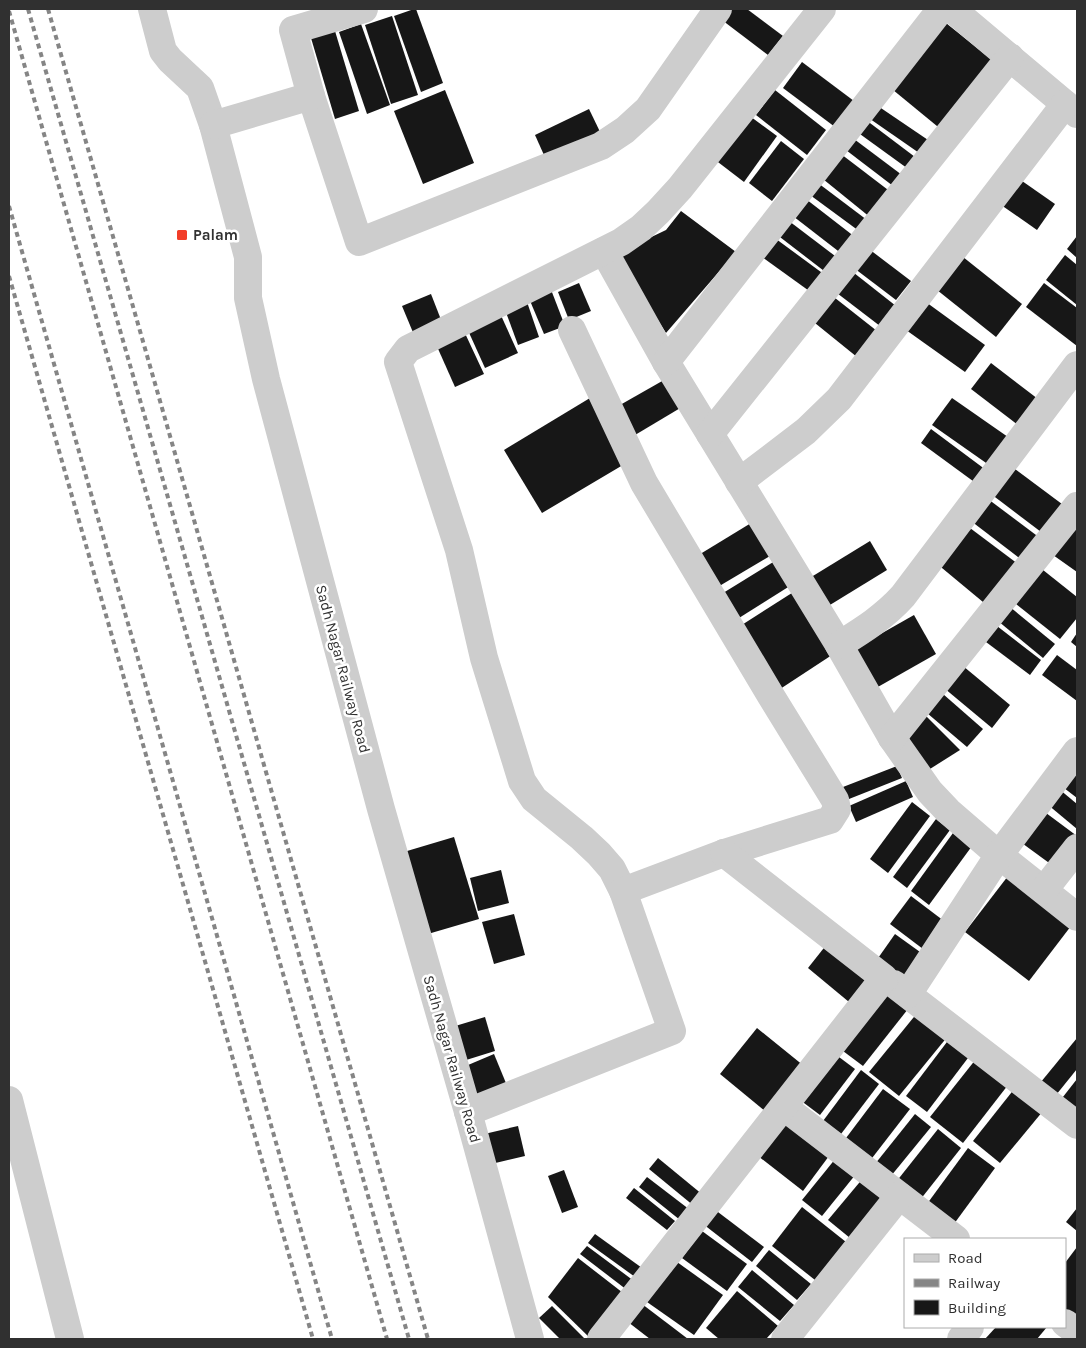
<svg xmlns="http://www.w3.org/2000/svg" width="1086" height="1348" viewBox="0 0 1086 1348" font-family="Karla,sans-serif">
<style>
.building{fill:#171717}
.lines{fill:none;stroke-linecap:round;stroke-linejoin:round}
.minor{stroke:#cdcdcd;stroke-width:28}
.rail{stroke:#858585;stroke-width:4;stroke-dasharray:5 4;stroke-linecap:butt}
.poi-dot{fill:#f23d28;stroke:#fff;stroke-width:2}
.labels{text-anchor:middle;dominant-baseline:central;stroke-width:5;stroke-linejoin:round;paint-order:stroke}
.poi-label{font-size:15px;font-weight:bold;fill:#303030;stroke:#fff;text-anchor:start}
.street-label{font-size:15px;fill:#303030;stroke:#fff}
</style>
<rect width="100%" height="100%" fill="#fff"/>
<g class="building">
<path d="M 414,9 L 416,9 L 443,83 L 421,92 L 394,16 Z"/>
<path d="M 724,9 L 747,9 L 783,36 L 768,55 L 718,17 Z"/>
<path d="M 392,16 L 418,95 L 391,104 L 365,25 Z"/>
<path d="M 941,19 L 997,64 L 943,131 L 887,85 Z"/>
<path d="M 361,24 L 390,105 L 367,114 L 339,32 Z"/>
<path d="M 335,31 L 359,111 L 335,119 L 311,38 Z"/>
<path d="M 802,62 L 858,104 L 839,130 L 783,88 Z"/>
<path d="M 445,90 L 474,163 L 423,184 L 394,111 Z"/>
<path d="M 775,90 L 826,130 L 807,155 L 756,115 Z"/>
<path d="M 872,102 L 931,142 L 922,155 L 863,114 Z"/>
<path d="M 589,109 L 603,138 L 548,164 L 535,135 Z"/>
<path d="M 747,114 L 777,136 L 744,182 L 714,159 Z"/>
<path d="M 862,117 L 919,160 L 911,171 L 853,129 Z"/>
<path d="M 850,136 L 906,178 L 897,189 L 842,147 Z"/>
<path d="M 781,141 L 804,159 L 772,201 L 749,183 Z"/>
<path d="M 837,151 L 896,196 L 876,222 L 818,175 Z"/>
<path d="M 1012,174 L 1055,204 L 1037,230 L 994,200 Z"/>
<path d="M 814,180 L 867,220 L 859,231 L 806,192 Z"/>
<path d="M 802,196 L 855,237 L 842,254 L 789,213 Z"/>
<path d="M 681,211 L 736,252 L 666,333 L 616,254 L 666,230 Z"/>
<path d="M 785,218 L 839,259 L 828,274 L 776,234 Z"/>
<path d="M 772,236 L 825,275 L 812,293 L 758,254 Z"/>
<path d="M 1077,236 L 1077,258 L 1067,249 Z"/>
<path d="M 865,246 L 911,281 L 896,300 L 850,265 Z"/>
<path d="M 958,253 L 1022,304 L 996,337 L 932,286 Z"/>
<path d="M 1065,255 L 1077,265 L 1077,305 L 1046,280 Z"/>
<path d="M 849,269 L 896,306 L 880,326 L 833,290 Z"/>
<path d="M 579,283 L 591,311 L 569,320 L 558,292 Z"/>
<path d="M 1044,283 L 1077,308 L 1077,346 L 1026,307 Z"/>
<path d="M 550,287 L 565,326 L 544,334 L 528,296 Z"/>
<path d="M 431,294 L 445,330 L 417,342 L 402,306 Z"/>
<path d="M 830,294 L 877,331 L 857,357 L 810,319 Z"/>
<path d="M 919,297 L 985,345 L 965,372 L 899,325 Z"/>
<path d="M 526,299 L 539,337 L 518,345 L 504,307 Z"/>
<path d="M 499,311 L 518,353 L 485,368 L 466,326 Z"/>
<path d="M 463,329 L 484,374 L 455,387 L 435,342 Z"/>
<path d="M 991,363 L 1038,399 L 1018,425 L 971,389 Z"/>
<path d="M 671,376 L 687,404 L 630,438 L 613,409 Z"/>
<path d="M 590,398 L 628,462 L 542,513 L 504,450 Z"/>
<path d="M 952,398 L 1008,437 L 989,465 L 932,425 Z"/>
<path d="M 931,429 L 986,470 L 977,484 L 921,443 Z"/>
<path d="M 1011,466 L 1070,510 L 1049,538 L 991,494 Z"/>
<path d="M 988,499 L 1044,541 L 1027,564 L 971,521 Z"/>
<path d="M 756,520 L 775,553 L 711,591 L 692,559 Z"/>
<path d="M 1077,522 L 1077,572 L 1053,555 Z"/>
<path d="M 966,525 L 1022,567 L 989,607 L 936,563 Z"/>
<path d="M 870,541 L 887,570 L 825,608 L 808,579 Z"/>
<path d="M 778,559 L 793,584 L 731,623 L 715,598 Z"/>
<path d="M 1038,566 L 1077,597 L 1077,618 L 1060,639 L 1011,600 Z"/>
<path d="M 795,591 L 835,653 L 774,693 L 734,630 Z"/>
<path d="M 1010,607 L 1055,644 L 1043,658 L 998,621 Z"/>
<path d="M 914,615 L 936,654 L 869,692 L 847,653 Z"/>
<path d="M 997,626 L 1041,660 L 1030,675 L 986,642 Z"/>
<path d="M 1077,633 L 1077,647 L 1071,642 Z"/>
<path d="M 1057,655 L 1077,670 L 1077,701 L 1042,675 Z"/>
<path d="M 963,666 L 1010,705 L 992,728 L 944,688 Z"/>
<path d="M 943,694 L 983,729 L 967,747 L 927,713 Z"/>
<path d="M 926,716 L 960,750 L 922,774 L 902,740 Z"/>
<path d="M 897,766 L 902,778 L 849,799 L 843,787 Z"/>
<path d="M 1077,770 L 1077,798 L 1055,781 Z"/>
<path d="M 906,781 L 913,797 L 856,822 L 849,806 Z"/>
<path d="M 1053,784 L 1077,804 L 1077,829 L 1041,799 Z"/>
<path d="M 912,802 L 930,816 L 888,873 L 870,859 Z"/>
<path d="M 1038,807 L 1077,836 L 1056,868 L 1015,838 Z"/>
<path d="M 936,819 L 950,830 L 907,888 L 893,877 Z"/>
<path d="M 953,833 L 972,846 L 929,905 L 911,891 Z"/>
<path d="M 454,837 L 479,919 L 421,936 L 397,854 Z"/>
<path d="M 501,870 L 509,903 L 478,911 L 470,878 Z"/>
<path d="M 1008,876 L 1071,926 L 1029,981 L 965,932 Z"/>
<path d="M 911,896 L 944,921 L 923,949 L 890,924 Z"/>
<path d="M 514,914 L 525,955 L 494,964 L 482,922 Z"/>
<path d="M 895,934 L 927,957 L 907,984 L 876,961 Z"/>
<path d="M 827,944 L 869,977 L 849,1002 L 808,968 Z"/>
<path d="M 885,991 L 908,1009 L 863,1066 L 839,1048 Z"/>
<path d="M 918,1012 L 948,1036 L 899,1096 L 869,1072 Z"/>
<path d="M 485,1017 L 495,1051 L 463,1061 L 452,1027 Z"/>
<path d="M 757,1028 L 804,1066 L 766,1112 L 720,1074 Z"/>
<path d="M 950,1038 L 971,1054 L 927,1112 L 906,1096 Z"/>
<path d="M 1077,1038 L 1077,1069 L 1052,1100 L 1036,1088 Z"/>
<path d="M 494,1054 L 508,1088 L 474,1102 L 461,1068 Z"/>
<path d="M 835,1054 L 855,1069 L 820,1115 L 800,1100 Z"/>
<path d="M 976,1059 L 1008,1085 L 963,1143 L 930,1117 Z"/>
<path d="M 861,1070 L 879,1084 L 841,1134 L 823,1121 Z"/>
<path d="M 1077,1079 L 1077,1117 L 1059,1102 Z"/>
<path d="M 1015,1088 L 1043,1111 L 1000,1163 L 973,1141 Z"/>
<path d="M 883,1089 L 910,1109 L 869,1162 L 843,1142 Z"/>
<path d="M 915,1114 L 931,1127 L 891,1176 L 875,1164 Z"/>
<path d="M 784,1121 L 829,1156 L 803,1191 L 758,1156 Z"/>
<path d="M 518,1126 L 525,1156 L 487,1165 L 480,1135 Z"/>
<path d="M 938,1129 L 961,1148 L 920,1200 L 896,1182 Z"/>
<path d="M 968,1148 L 995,1168 L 951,1228 L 924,1208 Z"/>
<path d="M 658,1158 L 703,1195 L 694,1206 L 649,1169 Z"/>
<path d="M 836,1158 L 856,1174 L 822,1216 L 802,1200 Z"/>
<path d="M 564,1170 L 578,1207 L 562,1213 L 548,1176 Z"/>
<path d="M 647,1177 L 694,1213 L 685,1224 L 639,1187 Z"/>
<path d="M 864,1177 L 886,1194 L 850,1238 L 828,1220 Z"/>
<path d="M 634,1188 L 675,1221 L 667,1230 L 626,1198 Z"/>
<path d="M 802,1207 L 846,1242 L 815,1280 L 772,1246 Z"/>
<path d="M 1077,1208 L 1077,1231 L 1066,1222 Z"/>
<path d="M 714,1209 L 764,1247 L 752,1262 L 703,1224 Z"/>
<path d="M 702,1231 L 747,1264 L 727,1291 L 682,1258 Z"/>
<path d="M 595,1234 L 649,1273 L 642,1282 L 588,1243 Z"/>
<path d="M 587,1246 L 634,1281 L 627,1290 L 580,1254 Z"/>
<path d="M 1077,1247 L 1077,1319 L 1065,1316 L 1065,1263 Z"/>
<path d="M 769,1250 L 811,1284 L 797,1300 L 756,1266 Z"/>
<path d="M 578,1258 L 627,1296 L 591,1339 L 548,1297 Z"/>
<path d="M 677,1262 L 723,1295 L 694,1335 L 647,1302 Z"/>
<path d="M 752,1270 L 794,1305 L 780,1321 L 738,1287 Z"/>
<path d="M 737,1291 L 778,1326 L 766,1339 L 719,1339 L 706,1328 Z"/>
<path d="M 642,1304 L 688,1339 L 650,1339 L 628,1322 Z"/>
<path d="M 552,1306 L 585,1339 L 560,1339 L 539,1318 Z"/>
<path d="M 996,1327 L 1047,1327 L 1037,1339 L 985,1339 Z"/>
</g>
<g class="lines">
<g class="minor">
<path d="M 152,9 L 163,51 L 170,60 L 200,88 L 213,125 L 248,257 L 248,298 L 266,379 L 381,809 L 468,1112 L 530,1339"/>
<path d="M 952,9 L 1077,114"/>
<path d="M 311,96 L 359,242 L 601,146 L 625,130 L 648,109 L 718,9"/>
<path d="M 213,125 L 311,96 L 293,30 L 364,9"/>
<path d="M 604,251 L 666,362 L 839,645 L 892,738 L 930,792 L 948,811 L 999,855 L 1077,917"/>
<path d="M 666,362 L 941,9"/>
<path d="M 710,434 L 1010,57"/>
<path d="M 739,482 L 806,431 L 839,399 L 1065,104"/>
<path d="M 839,645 C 863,630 884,617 903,596 L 1077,365"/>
<path d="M 892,738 L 1077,506"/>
<path d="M 1044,890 L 1077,848"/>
<path d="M 623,891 L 612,869 L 599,854 L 582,838 L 534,799 L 522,781 L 484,658 L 459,550 L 398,362 L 408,349 L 621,242 L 641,228 L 658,212 L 680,188 L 822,9"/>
<path d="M 894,984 L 1077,1125"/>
<path d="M 908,994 L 999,855 L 1077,751"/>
<path d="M 9,1100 L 70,1339"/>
<path d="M 784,1107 L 956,1239"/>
<path d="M 468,1112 L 672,1031 L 623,891 L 724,853 L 830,820 L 837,809 L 835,800 L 771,696 L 644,483 L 572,330"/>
<path d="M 1065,1323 L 1077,1332"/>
<path d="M 601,1339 L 884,978 L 724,853"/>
<path d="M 785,1339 L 899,1196"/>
<path d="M 961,1339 L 970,1327"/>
</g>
<g class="rail">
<path d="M 28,9 L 409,1339"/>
<path d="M 48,9 L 428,1339"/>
<path d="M 9,11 L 387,1339"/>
<path d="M 9,206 L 332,1339"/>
<path d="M 9,276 L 313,1339"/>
</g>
</g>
<rect class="poi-dot" x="176" y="229" width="12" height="12" rx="2.5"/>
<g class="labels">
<g class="poi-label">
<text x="193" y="235">Palam</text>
</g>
<g class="street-label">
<text transform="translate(343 669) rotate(75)">Sadh Nagar Railway Road</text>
<text transform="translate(452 1059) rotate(74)">Sadh Nagar Railway Road</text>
</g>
</g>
<rect width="1086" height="1348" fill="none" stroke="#303030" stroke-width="20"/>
<rect x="904" y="1238" width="162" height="90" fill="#ffffff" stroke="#acacac"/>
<rect x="914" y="1254" width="25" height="8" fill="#cdcdcd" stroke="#acacac"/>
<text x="948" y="1263" font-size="15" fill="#303030">Road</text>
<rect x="914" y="1279" width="25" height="8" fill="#858585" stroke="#acacac"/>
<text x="948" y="1288" font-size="15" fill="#303030">Railway</text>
<rect x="914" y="1300" width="25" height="15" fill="#171717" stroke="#acacac"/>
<text x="948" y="1313" font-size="15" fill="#303030">Building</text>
</svg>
